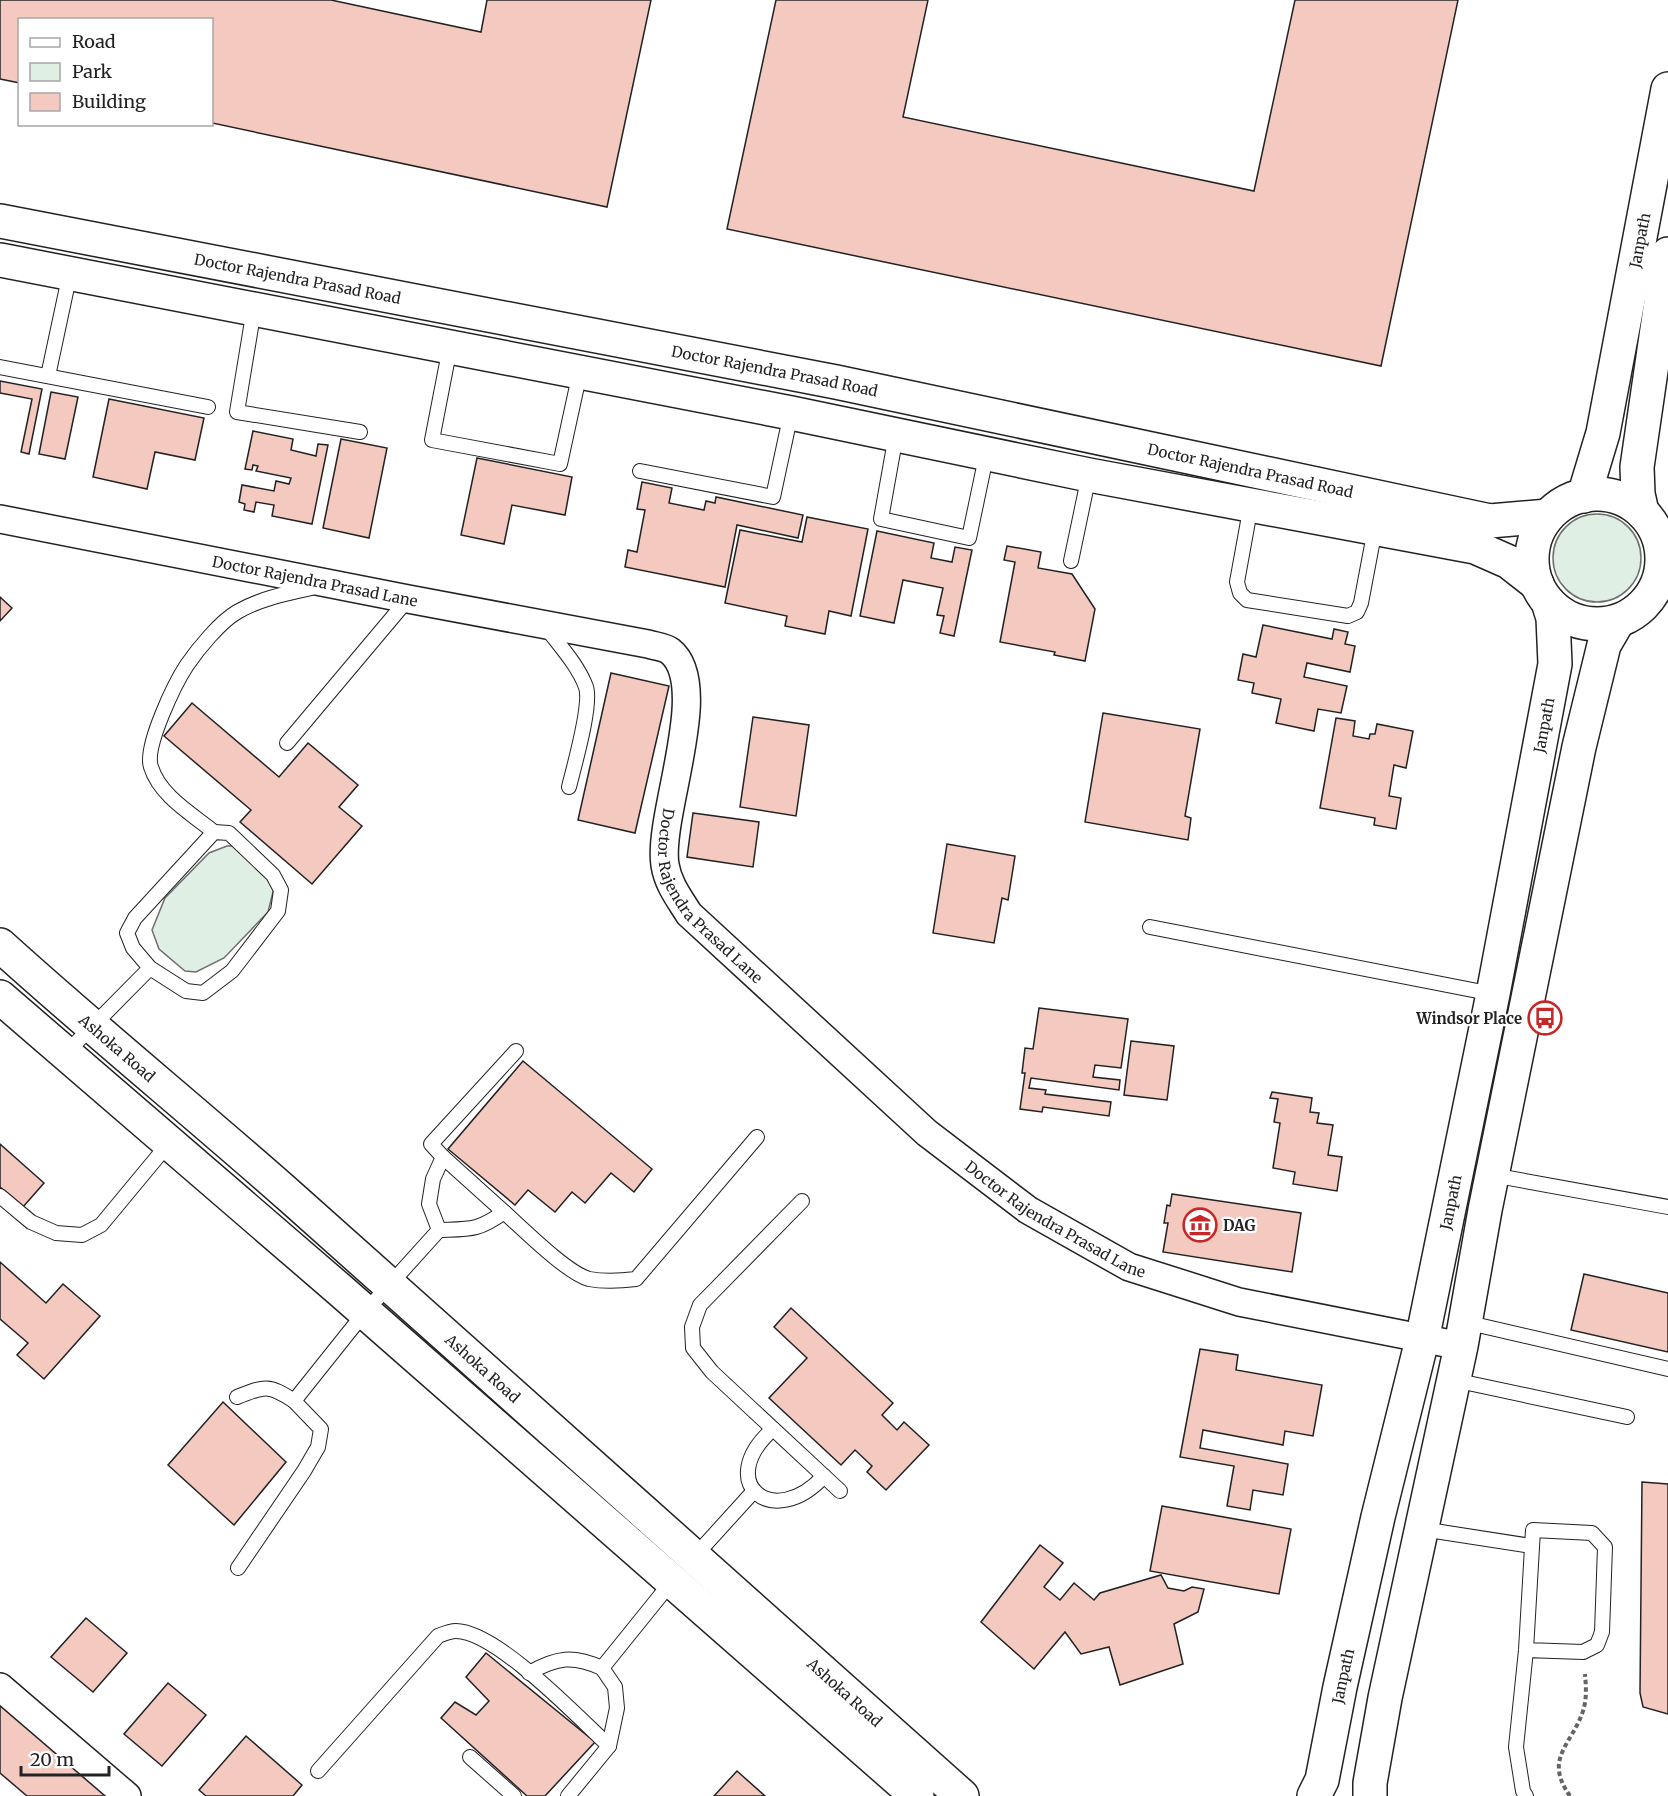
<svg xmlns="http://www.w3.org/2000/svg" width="1668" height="1796" viewBox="0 0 1668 1796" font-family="Merriweather,serif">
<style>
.green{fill:#e0efe3;stroke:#6f6f6f;stroke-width:1.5}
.building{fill:#f3c9c0;stroke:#222;stroke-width:1.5}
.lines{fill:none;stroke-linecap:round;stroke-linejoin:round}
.lane-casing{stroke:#222;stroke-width:16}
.street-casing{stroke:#222;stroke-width:30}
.secondary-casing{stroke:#222;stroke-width:36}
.path{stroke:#646464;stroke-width:4;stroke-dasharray:4.5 3;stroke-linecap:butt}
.lane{stroke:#fff;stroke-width:14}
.street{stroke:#fff;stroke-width:27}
.secondary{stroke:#fff;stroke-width:33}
.labels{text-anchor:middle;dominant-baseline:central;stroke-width:4.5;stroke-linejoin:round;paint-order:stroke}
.street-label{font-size:15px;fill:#222;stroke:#fff}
.poi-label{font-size:15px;font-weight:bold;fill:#222;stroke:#fff;text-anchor:end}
</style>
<rect width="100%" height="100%" fill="#fff"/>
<g class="green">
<circle cx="1597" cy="558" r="44"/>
<path d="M 227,846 L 244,846 L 277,876 L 268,912 L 224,958 L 196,972 L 185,971 L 159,949 L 152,930 L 165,898 L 209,853 Z"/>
</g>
<g class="building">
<path d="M 0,0 L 331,0 L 481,32 L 487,0 L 651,0 L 607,207 L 212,123 L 212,20 L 20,20 L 20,83 L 0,79 Z"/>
<path d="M 776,0 L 928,0 L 903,117 L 1254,191 L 1295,0 L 1458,0 L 1381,366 L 727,229 Z"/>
<path d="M 0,381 L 42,389 L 29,454 L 21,452 L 32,399 L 0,393 Z"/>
<path d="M 51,392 L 78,397 L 65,459 L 39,454 Z"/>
<path d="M 109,399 L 204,418 L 195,460 L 155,452 L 147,489 L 93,477 Z"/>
<path d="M 253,431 L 293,439 L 291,450 L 316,456 L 318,444 L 328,445 L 312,524 L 272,516 L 274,505 L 256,502 L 254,512 L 244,510 L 245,504 L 239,502 L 242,485 L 274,491 L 276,481 L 289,484 L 291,478 L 256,471 L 258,466 L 253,465 L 252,470 L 245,469 Z"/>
<path d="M 341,439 L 387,448 L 369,538 L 323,528 Z"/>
<path d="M 477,458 L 572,477 L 565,515 L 512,505 L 504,544 L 461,535 Z"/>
<path d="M 642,482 L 672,488 L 669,503 L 704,510 L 706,501 L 715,503 L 716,497 L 803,515 L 798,538 L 737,525 L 725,587 L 625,567 L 628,550 L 637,552 L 645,510 L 637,509 Z"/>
<path d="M 807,517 L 868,529 L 851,616 L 829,611 L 825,634 L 785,626 L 787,616 L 725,603 L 740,530 L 802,542 Z"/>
<path d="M 877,531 L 934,543 L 931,558 L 952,562 L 955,547 L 972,550 L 954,636 L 940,633 L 944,616 L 937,615 L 943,588 L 903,580 L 894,623 L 860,616 Z"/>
<path d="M 1007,546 L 1041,552 L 1038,568 L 1072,574 L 1095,609 L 1085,661 L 1054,655 L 1055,652 L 1000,642 L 1015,562 L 1004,560 Z"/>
<path d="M 0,597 L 12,608 L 0,621 Z"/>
<path d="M 1263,625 L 1332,639 L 1334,629 L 1348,632 L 1345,644 L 1355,646 L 1350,672 L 1307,663 L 1304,677 L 1347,686 L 1341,713 L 1318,709 L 1314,731 L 1276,723 L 1281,699 L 1252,693 L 1254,683 L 1238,680 L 1243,654 L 1256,657 Z"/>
<path d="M 611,673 L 669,686 L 635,833 L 578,820 Z"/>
<path d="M 192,703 L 279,777 L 308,743 L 358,785 L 339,807 L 362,826 L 312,884 L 240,822 L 251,810 L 164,736 Z"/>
<path d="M 1103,713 L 1200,729 L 1185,816 L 1191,818 L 1188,840 L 1085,822 Z"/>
<path d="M 753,717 L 809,725 L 796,816 L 740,807 Z"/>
<path d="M 1336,718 L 1355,721 L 1353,736 L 1369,739 L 1370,734 L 1375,734 L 1377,724 L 1413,731 L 1406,768 L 1394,765 L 1389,796 L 1401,798 L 1396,829 L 1374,825 L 1375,818 L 1320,808 Z"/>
<path d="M 693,813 L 759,822 L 753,867 L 687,857 Z"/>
<path d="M 947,844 L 1015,856 L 1008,900 L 1002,898 L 994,943 L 933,933 Z"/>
<path d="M 1039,1008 L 1128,1019 L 1121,1068 L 1095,1065 L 1093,1077 L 1120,1080 L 1119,1090 L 1031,1078 L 1029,1088 L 1046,1090 L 1045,1094 L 1111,1102 L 1109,1116 L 1043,1107 L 1042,1112 L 1020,1109 L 1025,1073 L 1022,1073 L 1025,1048 L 1033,1049 Z"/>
<path d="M 1131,1041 L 1174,1046 L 1167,1100 L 1124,1095 Z"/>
<path d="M 523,1061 L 652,1169 L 634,1192 L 611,1173 L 585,1203 L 572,1192 L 555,1212 L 528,1190 L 515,1205 L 448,1149 Z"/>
<path d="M 1272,1092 L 1312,1098 L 1310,1112 L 1319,1113 L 1317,1123 L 1333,1125 L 1328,1155 L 1342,1157 L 1337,1191 L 1293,1184 L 1295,1172 L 1273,1168 L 1280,1123 L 1274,1122 L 1278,1099 L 1270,1098 Z"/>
<path d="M 0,1144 L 44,1183 L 23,1207 L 0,1187 Z"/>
<path d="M 1172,1194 L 1301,1213 L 1292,1272 L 1163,1252 L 1168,1223 L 1164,1223 L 1167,1205 L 1170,1206 Z"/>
<path d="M 0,1262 L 46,1303 L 63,1284 L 100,1316 L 44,1379 L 17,1355 L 28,1343 L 0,1319 Z"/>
<path d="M 1584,1274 L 1668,1293 L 1668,1352 L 1571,1330 Z"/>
<path d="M 791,1308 L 893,1403 L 882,1415 L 897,1430 L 904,1422 L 929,1445 L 886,1490 L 867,1472 L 872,1466 L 855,1450 L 841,1465 L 769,1398 L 807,1358 L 774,1327 Z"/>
<path d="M 1200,1349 L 1238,1355 L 1236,1370 L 1322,1385 L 1313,1436 L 1285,1431 L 1283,1445 L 1203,1430 L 1200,1448 L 1288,1464 L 1283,1495 L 1253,1490 L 1250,1510 L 1227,1506 L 1234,1466 L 1180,1457 Z"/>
<path d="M 223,1402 L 286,1462 L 234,1525 L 168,1465 Z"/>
<path d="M 1642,1482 L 1668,1484 L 1668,1714 L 1643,1707 L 1640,1693 Z"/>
<path d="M 1162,1506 L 1291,1529 L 1279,1594 L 1150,1571 Z"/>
<path d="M 1040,1545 L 1063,1563 L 1044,1587 L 1060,1600 L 1074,1583 L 1094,1600 L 1100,1593 L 1161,1575 L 1168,1588 L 1184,1591 L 1192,1587 L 1204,1589 L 1198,1612 L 1174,1624 L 1183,1664 L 1120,1685 L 1109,1647 L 1081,1654 L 1065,1632 L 1034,1669 L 981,1622 Z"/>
<path d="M 86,1618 L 127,1653 L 93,1692 L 51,1657 Z"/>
<path d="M 486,1653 L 595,1742 L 545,1796 L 527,1796 L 441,1718 L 455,1702 L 476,1715 L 489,1701 L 466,1677 Z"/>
<path d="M 168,1683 L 206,1715 L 162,1766 L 124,1734 Z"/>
<path d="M 0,1695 L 117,1796 L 27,1796 L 0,1773 Z"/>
<path d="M 246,1736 L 302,1785 L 293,1796 L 206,1796 L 199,1790 Z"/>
<path d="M 737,1771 L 765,1796 L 714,1796 Z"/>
</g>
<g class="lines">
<defs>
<g id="lane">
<path d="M 254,309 L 237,412 L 360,432"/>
<path d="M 450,347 L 432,440 L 560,464 L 580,372"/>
<path d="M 0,367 L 208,407"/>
<path d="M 48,376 L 70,273"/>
<path d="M 896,435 L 881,519 L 969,538 L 987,452"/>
<path d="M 640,471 L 773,497 L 791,413"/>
<path d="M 1251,505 L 1237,582 L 1240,593 L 1247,600 L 1348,616 L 1357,612 L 1361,603 L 1375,529"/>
<path d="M 1071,561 L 1089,475"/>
<path d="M 545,626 C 559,645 578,665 586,687 C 592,705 574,766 569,787"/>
<path d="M 287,743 L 408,599"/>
<path d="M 214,832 C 192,814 160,796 151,767 C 144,747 175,683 187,665 C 198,649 220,622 237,612 C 261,598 289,593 316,587"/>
<path d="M 1150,927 L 1493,994"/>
<path d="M 65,1054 L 150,968 L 186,991 L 203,993 L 232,971 L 278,911 L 281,890 L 273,875 L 229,833 L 214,832 L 135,918 L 127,933 L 133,948 L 150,968"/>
<path d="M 443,1157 L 431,1144 L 516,1051"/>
<path d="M 1492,1175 L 1668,1207"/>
<path d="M 0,1196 L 31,1222 L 56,1233 L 82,1235 L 101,1225 L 169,1143"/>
<path d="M 802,1201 L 700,1305 L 692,1327 L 693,1348 L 712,1372 L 840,1491"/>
<path d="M 504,1212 C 523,1229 567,1273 589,1279 C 605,1282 620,1281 636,1279 L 757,1137"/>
<path d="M 1465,1322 L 1668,1369"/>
<path d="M 1454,1380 L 1627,1417"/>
<path d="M 237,1397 C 264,1386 269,1384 294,1401 L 365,1312 L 439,1230 C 470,1229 478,1231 504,1212 L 443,1157 L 433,1179 L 429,1204 L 439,1230"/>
<path d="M 773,1429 C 713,1482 773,1532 824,1476"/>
<path d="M 1422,1529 L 1531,1546"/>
<path d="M 694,1557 L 753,1492"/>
<path d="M 238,1568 L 304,1471 L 318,1447 L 321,1429 L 294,1401"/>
<path d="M 529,1673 C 557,1657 573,1655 602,1668"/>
<path d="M 470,1757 L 514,1796"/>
<path d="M 318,1771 L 438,1636 C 443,1634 450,1631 456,1631 C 496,1631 578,1717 609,1746"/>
<path d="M 568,1796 L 609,1746 L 617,1708 L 615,1687 L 602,1668 L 673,1580"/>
<path d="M 1526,1796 L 1523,1791 L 1516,1747 L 1526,1650 L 1533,1530 L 1592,1533 L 1605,1547 L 1602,1632 L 1597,1645 L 1583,1652 L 1526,1650"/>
</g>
<g id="street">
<path id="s1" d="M 0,519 L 408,599 L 648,644 C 654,646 665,647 670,651 C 713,685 657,816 665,865 C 668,884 679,898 689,914 L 927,1133 L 1028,1210 L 1129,1267 L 1239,1302 L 1461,1346"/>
<path d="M 0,1687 L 127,1796"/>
</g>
<g id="secondary">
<path id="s2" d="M 0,221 L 836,382 L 1490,521 L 1548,516"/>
<path d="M 0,260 L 791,413 L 1089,475 L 1475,547 L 1509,562 L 1537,584"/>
<circle cx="1597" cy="559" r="65"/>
<path id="s3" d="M 1584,496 L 1603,433 L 1668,89"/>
<path d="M 1642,512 L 1638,494 L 1637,467 L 1668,254"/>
<path id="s4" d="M 0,945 C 96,1032 196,1113 293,1199 C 517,1397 738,1598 962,1796"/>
<path d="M 0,997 L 340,1290 L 917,1796"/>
<path id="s5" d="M 1314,1796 L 1322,1780 L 1340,1687 L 1378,1517 L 1422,1340 L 1493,994 L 1555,664 L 1553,618 L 1548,602"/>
<path d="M 1370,1796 L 1370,1783 L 1385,1698 L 1461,1346 L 1485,1210 L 1579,747 L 1604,645 L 1618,621"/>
</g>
</defs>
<use href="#lane" class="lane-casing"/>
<use href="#street" class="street-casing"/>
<use href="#secondary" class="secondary-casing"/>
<path class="path" d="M 1570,1796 C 1543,1758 1572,1745 1583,1711 C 1587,1699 1586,1686 1585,1674"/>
<use href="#lane" class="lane"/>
<use href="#street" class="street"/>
<use href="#secondary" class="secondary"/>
</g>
<defs>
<symbol id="bus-ring" viewBox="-11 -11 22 22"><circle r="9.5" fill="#fff" stroke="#c62828" stroke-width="1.5"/><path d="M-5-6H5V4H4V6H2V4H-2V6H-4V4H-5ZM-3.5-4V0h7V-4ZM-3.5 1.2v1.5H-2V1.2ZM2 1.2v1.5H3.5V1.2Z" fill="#c62828"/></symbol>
<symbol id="museum-ring" viewBox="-11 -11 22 22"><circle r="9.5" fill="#fff" stroke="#c62828" stroke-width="1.5"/><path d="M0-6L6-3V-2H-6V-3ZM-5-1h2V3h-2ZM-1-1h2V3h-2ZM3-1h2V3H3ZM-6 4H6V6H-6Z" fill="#c62828"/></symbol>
</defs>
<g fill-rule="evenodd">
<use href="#bus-ring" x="1526" y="999" width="38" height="38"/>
<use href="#museum-ring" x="1181" y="1206" width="38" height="38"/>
</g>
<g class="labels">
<g class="street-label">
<text stroke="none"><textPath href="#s3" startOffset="262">Janpath</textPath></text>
<text stroke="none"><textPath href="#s2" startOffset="303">Doctor Rajendra Prasad Road</textPath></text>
<text stroke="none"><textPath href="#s2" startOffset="789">Doctor Rajendra Prasad Road</textPath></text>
<text stroke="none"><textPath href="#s2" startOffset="1275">Doctor Rajendra Prasad Road</textPath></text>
<text stroke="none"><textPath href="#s1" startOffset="321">Doctor Rajendra Prasad Lane</textPath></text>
<text stroke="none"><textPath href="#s5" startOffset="1096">Janpath</textPath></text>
<text stroke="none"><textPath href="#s1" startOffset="951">Doctor Rajendra Prasad Lane</textPath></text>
<text stroke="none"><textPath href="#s4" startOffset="156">Ashoka Road</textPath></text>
<text stroke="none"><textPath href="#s5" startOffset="610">Janpath</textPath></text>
<text stroke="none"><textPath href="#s1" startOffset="1437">Doctor Rajendra Prasad Lane</textPath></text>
<text stroke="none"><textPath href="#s4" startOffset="642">Ashoka Road</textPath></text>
<text stroke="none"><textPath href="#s5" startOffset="124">Janpath</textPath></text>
<text stroke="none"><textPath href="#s4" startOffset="1128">Ashoka Road</textPath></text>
</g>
<g class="poi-label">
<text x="1522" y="1018">Windsor Place</text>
<text x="1223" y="1225" text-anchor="start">DAG</text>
</g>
</g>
<rect x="18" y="18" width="195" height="108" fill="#ffffff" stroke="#a7a7a7" stroke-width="1.5"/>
<rect x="30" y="38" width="30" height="9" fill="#ffffff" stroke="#a7a7a7" stroke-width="1.5"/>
<text x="72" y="48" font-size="18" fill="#222222">Road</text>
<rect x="30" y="63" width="30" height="18" fill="#e0efe3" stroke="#a7a7a7" stroke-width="1.5"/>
<text x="72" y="78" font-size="18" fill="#222222">Park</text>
<rect x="30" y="93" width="30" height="18" fill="#f3c9c0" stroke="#a7a7a7" stroke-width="1.5"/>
<text x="72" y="108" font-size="18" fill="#222222">Building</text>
<path d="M21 1766v9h88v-9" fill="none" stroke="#222222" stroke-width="3"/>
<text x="30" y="1766" font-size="18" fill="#222222" stroke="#ffffff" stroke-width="4.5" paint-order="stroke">20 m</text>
</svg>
